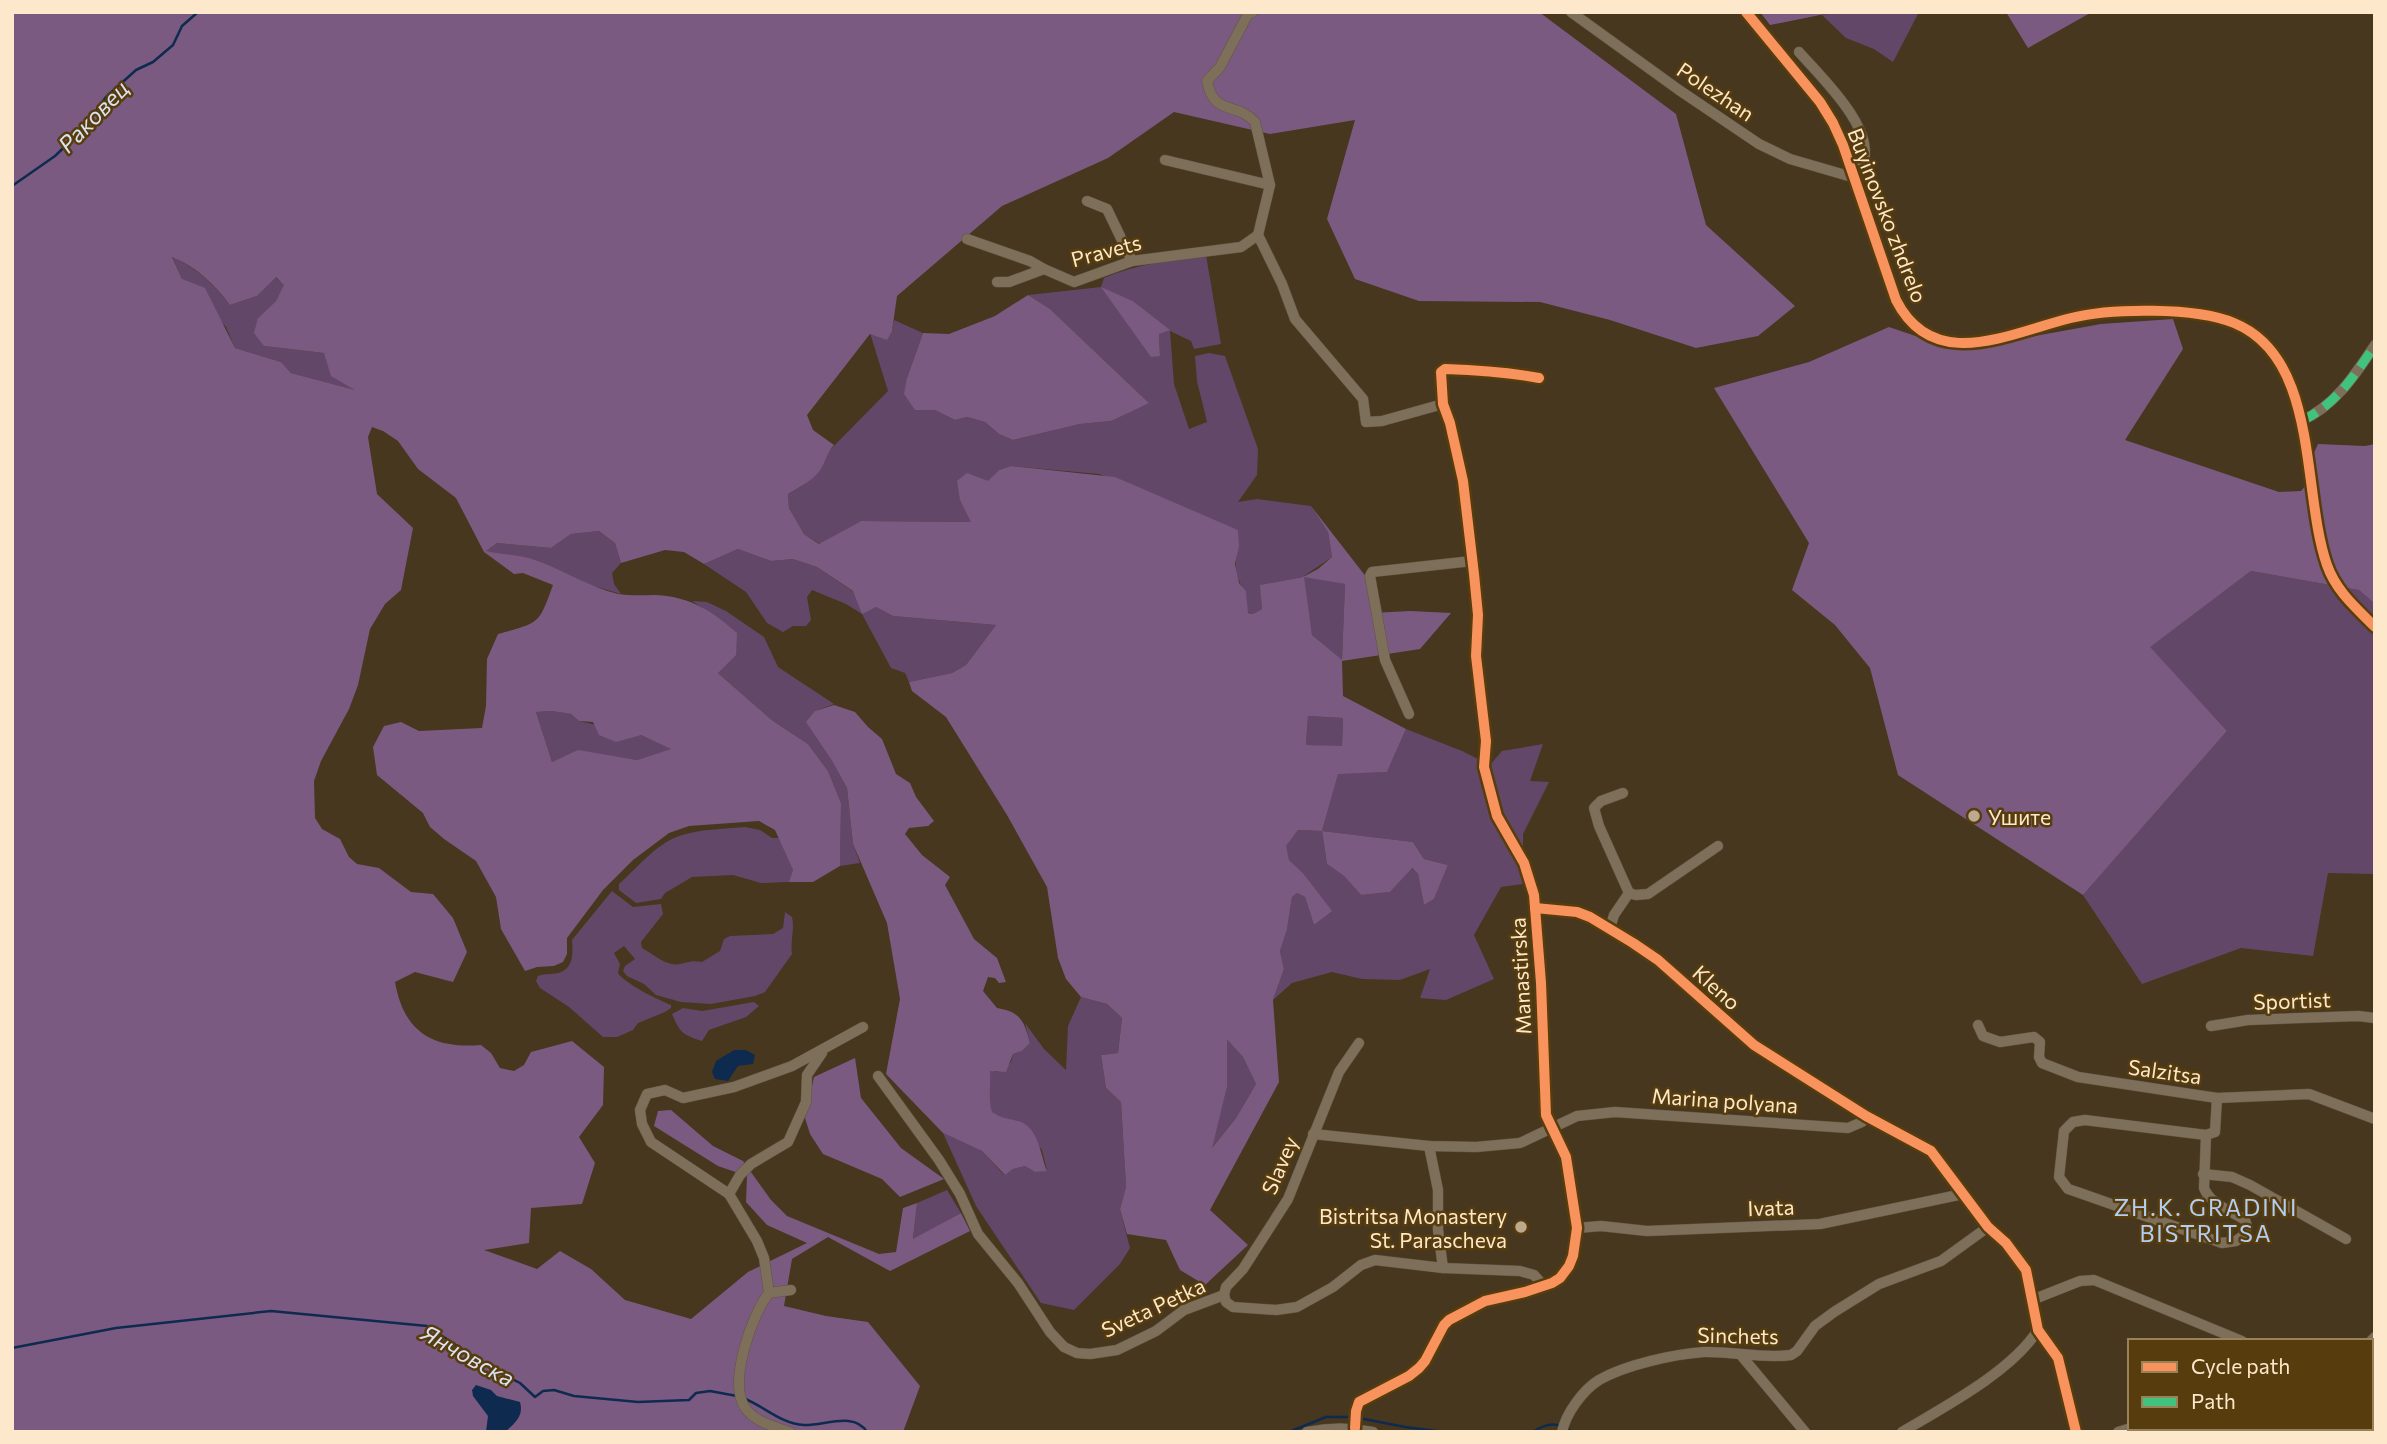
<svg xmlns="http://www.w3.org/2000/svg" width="2387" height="1444" viewBox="0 0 2387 1444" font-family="Commissioner,sans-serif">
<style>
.green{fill:#634768;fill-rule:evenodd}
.forest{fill:#7b5a81;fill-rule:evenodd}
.water{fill:#0e2b4f}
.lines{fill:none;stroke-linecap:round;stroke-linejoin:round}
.stream{stroke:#0e2b4f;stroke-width:2.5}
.minor-casing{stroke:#605440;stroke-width:11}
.minor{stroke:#7d6f5a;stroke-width:10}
.quiet{stroke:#40c37c;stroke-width:9;stroke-dasharray:18 9;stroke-linecap:butt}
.cycleway-casing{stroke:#573c0d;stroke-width:15}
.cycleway{stroke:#f8935d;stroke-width:10}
.poi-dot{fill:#bdaa8e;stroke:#573c0d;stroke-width:2.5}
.labels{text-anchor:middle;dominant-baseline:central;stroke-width:5;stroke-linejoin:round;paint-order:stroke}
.street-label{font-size:21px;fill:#fde8cb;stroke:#573c0d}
.poi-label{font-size:21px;fill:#fde8cb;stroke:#573c0d;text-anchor:start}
.water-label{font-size:23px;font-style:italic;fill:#d9e3f2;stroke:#573c0d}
.neighbourhood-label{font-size:23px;letter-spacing:2px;fill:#b3cef3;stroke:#573c0d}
</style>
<rect width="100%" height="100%" fill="#46371e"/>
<g class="green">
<path d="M 1835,12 L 1919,12 L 1893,62 L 1874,49 L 1846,38 L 1822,15 Z"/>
<path d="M 1206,255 L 1221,344 L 1194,349 L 1191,341 L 1170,331 L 1174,384 L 1189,429 L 1207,422 L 1197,381 L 1195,356 L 1209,353 L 1225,356 L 1258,449 L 1257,475 L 1238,502 L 1257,499 L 1311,506 L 1328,532 L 1332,557 L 1304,576 L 1345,584 L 1342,661 L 1312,635 L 1303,577 L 1261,585 L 1262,609 L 1253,614 L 1247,612 L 1246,591 C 1229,573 1239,553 1238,530 L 1099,474 L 1011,466 L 999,470 L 989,481 L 960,500 L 972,522 L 861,521 L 820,544 L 804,534 L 789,508 L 788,494 C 805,484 822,476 825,455 L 888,391 L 870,333 L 892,331 L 894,320 L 923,333 L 907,378 L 915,410 L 935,410 L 955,420 L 967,417 L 985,422 L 999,434 L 1013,440 L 1080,424 L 1111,421 L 1148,402 L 1050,309 L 1028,295 L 1101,287 L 1104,278 C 1136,264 1172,260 1206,255 ZM 1102,288 L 1133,301 L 1169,330 L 1159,333 L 1160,355 Z"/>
<path d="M 172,256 C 196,268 213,283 230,305 L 257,296 L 275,277 L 285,285 L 276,301 L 258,318 L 264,346 L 324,353 L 358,391 L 291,373 L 281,362 L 235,348 L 226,327 L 182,279 Z"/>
<path d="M 599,531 L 615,543 L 621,563 L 612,573 L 614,584 L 621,594 L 583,583 L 538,561 L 484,552 L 497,543 L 551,548 L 571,534 Z"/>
<path d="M 738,549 L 771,561 L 793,559 L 817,567 L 876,607 L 893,616 L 996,625 L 966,665 L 952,673 L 909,682 L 905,673 L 891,668 L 862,614 L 846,604 L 812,590 L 807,597 L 811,620 L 806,626 L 793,626 L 783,632 L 767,623 L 746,592 L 704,564 Z"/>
<path d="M 2251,571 L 2359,590 L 2375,604 L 2375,874 L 2328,873 L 2313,956 L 2241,948 L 2142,984 L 2083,895 L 2227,731 L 2149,647 Z"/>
<path d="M 692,601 L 707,602 L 726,611 L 764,637 L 778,667 L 834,704 L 815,711 L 831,759 L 847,788 L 853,844 L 860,863 L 840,866 L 841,803 L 828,771 L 808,744 L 773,721 L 717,672 L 721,620 Z"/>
<path d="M 552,711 L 571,714 L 579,721 L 641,735 L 672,749 L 637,760 L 578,751 L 552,762 L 536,712 Z"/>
<path d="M 1308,716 L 1343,718 L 1342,747 L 1306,745 Z"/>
<path d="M 1406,729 L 1462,751 L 1490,765 L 1502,751 L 1543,744 L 1530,781 L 1549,782 L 1523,834 L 1523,884 L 1501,887 L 1474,935 L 1494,979 L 1446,1000 L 1420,998 L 1430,969 L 1400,980 L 1362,979 L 1332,972 L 1292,983 L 1273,1000 L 1284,969 L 1280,951 L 1287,928 L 1292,897 L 1297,893 L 1305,897 L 1314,925 L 1331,911 L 1303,873 L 1289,860 L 1285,846 L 1298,830 L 1322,831 L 1338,773 L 1387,772 ZM 1322,831 L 1413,842 L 1424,859 L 1448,865 L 1434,899 L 1424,905 L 1418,874 L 1411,868 L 1390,892 L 1361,895 L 1344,876 L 1327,864 Z"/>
<path d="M 745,827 L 760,830 L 772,838 L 779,838 L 793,870 L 789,882 L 761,883 L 733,875 L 692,877 L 665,893 L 661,899 L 636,903 L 619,890 L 619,884 C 637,868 656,844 679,836 C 700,829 723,829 745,827 Z"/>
<path d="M 612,891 L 633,907 L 661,904 L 663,914 L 641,942 L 642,948 C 653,954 667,967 680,964 C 689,962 692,960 702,962 L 720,951 L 724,939 L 730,936 L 773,934 L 783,928 L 785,912 L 792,917 C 795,929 790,941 792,954 L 765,992 L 755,996 L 711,1004 L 681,1002 L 656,995 L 644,984 L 627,976 L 623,971 L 625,966 L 635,959 L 624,946 L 614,953 L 620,964 L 618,973 C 624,983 658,1000 671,1005 L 671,1008 L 665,1012 L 638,1023 L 633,1030 L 617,1037 L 603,1037 L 569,1007 L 540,988 L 536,981 L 538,976 C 546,973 554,975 561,972 C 574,967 573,951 572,940 Z"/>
<path d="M 1081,997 L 1107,1004 L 1122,1018 L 1118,1053 L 1101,1055 L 1106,1088 L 1121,1102 L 1126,1187 L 1120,1209 L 1130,1248 L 1120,1264 L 1074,1310 L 1041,1303 L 976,1206 L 943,1133 L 982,1151 L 1004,1175 L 1013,1169 L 1025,1166 L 1035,1172 L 1047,1170 L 1042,1150 L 1018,1121 L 1005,1120 L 991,1112 C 988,1099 991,1085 989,1070 L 998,1072 L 1011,1062 L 1013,1054 L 1022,1051 L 1030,1043 L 1025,1023 L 1044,1049 L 1066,1070 L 1068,1026 Z"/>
<path d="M 754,1002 L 759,1006 L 746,1017 L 709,1030 L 702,1041 C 683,1035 680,1033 672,1014 L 683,1008 L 702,1011 Z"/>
<path d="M 1227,1038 L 1243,1057 L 1256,1084 L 1236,1118 L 1211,1149 L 1227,1087 Z"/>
<path d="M 947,1190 L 961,1213 L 913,1240 L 917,1203 Z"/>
</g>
<g class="forest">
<path d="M 12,12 L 1539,12 L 1676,114 L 1706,225 L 1795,306 L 1758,336 L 1696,348 L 1610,320 L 1540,302 L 1419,301 L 1355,279 L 1327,219 L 1355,120 L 1270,134 L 1174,112 L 1108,158 L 1002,206 L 897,296 L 892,331 L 887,340 L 870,334 L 807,415 L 813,430 L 834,445 C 827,453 827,457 823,465 C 817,479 801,486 788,494 L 789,508 L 804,534 L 819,544 L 861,521 L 971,522 L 960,500 L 957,481 L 967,473 L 988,481 L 999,470 L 1011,466 L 1115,477 L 1238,530 L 1239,546 L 1235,564 L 1239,583 L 1246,591 L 1248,613 L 1253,614 L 1262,609 L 1260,585 L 1303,577 L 1318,569 L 1332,557 L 1328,532 L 1311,506 L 1367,578 L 1372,613 L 1410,611 L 1451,613 L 1420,649 L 1342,661 L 1343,696 L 1406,729 L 1387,772 L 1338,774 L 1322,831 L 1413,842 L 1424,859 L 1448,865 L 1434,899 L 1424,905 L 1418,874 L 1412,868 L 1390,892 L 1361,895 L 1344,876 L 1327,864 L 1322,831 L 1298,830 L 1286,846 L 1289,860 L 1303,873 L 1332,911 L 1314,925 L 1305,897 L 1297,893 L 1292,897 L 1287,929 L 1280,951 L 1284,969 L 1273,1000 L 1279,1082 L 1210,1210 L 1248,1245 L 1205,1285 L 1180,1270 L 1166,1240 L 1127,1234 L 1120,1209 L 1126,1187 L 1121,1102 L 1106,1088 L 1101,1055 L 1118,1053 L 1122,1018 L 1107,1004 L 1081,997 L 1066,979 L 1058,958 L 1047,887 L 1007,815 L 946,717 L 912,691 L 909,682 L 952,673 L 966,665 L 996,625 L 893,616 L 876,607 L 862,614 L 853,591 L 817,567 L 793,559 L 771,561 L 738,549 L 704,564 L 684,552 L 665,550 L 621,563 L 615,543 L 599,531 L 571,534 L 551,548 L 497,543 L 486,551 C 502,555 519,554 538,561 C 565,571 589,587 618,594 C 630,596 644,595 656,595 C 691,597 712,611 737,633 L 736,655 L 718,673 L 773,721 L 808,744 L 828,771 L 841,803 L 840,866 L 813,882 L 789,882 L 793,870 L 775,830 L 759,821 L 689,826 L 669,833 L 633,860 L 603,890 L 567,938 L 567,954 L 563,962 L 554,966 L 537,967 L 525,971 L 501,929 L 496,897 L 476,861 L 444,839 L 430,827 L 423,813 L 377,775 L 373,747 L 384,726 L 401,722 L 419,731 L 482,728 L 486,706 L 487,659 L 498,634 C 540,622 538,626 553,585 L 523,573 L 514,574 L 484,552 L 456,498 L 418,469 L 398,441 L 383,431 L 372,427 L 368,437 L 377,494 L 413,528 L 401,590 L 385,604 L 370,629 L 358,685 L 349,709 L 321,761 L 314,781 L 315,818 L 322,829 L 340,839 L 349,857 L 357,864 L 379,868 L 411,892 L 433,894 L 453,918 L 467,952 L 453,982 L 415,972 L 395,982 C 404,1032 432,1049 481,1045 L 491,1053 L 500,1068 L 514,1071 L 524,1065 L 531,1052 L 572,1041 L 604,1067 L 603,1105 L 579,1137 L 595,1163 L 582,1204 L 531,1208 L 529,1243 L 484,1250 L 537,1269 L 560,1251 L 591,1269 L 625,1300 L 691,1319 L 748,1272 L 807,1243 L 767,1225 L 746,1202 L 747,1176 L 718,1166 L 654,1126 L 658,1111 L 671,1110 L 713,1146 L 743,1161 L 771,1200 L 787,1216 L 879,1254 L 896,1252 L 903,1208 L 917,1203 L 913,1239 L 961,1213 L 970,1231 L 890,1271 L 828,1237 L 792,1259 L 784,1306 L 826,1316 L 868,1322 L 920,1386 L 903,1432 L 12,1432 ZM 172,257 C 197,267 214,284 230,305 L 257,296 L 276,277 L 284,285 L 276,301 L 258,318 L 254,333 L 264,346 L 324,353 L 331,376 L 355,390 L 291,373 L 281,362 L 235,348 L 205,288 L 182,279 ZM 1304,577 L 1345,584 L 1342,660 L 1312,635 ZM 552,711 L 571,714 L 579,721 L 593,722 L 599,735 L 616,742 L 641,735 L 671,749 L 637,760 L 578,750 L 552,762 L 536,712 ZM 1308,716 L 1343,718 L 1342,746 L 1306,745 ZM 1227,1039 L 1243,1057 L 1256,1084 L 1236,1118 L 1212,1148 L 1227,1087 Z"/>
<path d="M 1760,12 L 1835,12 L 1770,25 Z"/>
<path d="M 2006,12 L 2092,12 L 2028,48 Z"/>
<path d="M 1101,287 L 1133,301 L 1170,330 L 1159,334 L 1160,356 L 1151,357 Z"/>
<path d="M 1028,295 L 1050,309 L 1149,403 L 1111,421 L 1080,424 L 1013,440 L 999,434 L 985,422 L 967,417 L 955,420 L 935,410 L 915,410 L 904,394 L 907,378 L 923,333 L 949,334 L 995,316 Z"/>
<path d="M 2173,319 L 2183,349 L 2125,440 L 2279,492 L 2301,491 L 2317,472 L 2313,455 L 2318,444 L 2365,446 L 2375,444 L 2375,604 L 2359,590 L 2251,571 L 2150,647 L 2227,731 L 2083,895 L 1898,775 L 1870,668 L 1835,625 L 1792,590 L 1809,543 L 1714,388 L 1809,362 L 1889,327 L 1957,350 L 2101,324 Z"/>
<path d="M 834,705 L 855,712 L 868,727 L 882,739 L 896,774 L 910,783 L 916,797 L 934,821 L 928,826 L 909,828 L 905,834 L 922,855 L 950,877 L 945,885 L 974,939 L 997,958 L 1006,982 L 999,983 L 995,978 L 988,977 L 983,991 L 997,1008 C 1021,1012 1024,1021 1030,1043 L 1022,1051 L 1013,1054 L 1006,1072 L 990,1071 C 991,1085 988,1100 992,1112 C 1003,1119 1006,1118 1018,1121 C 1039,1127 1040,1154 1047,1171 L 1035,1172 L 1025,1166 L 1013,1169 L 1005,1175 L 982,1151 L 943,1133 L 886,1074 L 900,999 L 887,923 L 853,844 L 847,788 L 831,759 L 806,722 L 815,711 Z"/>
<path d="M 855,1058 L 861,1098 L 901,1148 L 944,1179 L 900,1197 L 882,1179 L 823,1154 L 810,1134 L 805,1118 L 814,1077 Z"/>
</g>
<g class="water">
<path d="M 734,1050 L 746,1050 L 755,1055 L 753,1064 L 738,1066 L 728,1081 L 715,1079 L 712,1072 L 716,1061 Z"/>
<path d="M 476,1385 L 491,1390 L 497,1396 L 520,1402 C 524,1416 515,1423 505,1432 L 486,1432 L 488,1416 L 473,1396 L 472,1390 Z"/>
</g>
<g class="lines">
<g class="stream">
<path d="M 12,186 L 55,156 L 81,131 L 106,97 L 136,70 L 153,62 L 173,45 L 182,26 L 198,12"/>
<path d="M 12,1348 L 116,1328 L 271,1311 L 427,1326 L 494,1370 L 520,1383 L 535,1397 L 543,1391 L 554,1390 L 574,1396 L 638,1402 L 689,1400 L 696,1393 L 710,1391 L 737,1396"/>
<path d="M 743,1398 C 764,1406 781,1424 804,1425 C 824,1426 854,1411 867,1432"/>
<path d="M 1359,1418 L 1405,1427 L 1445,1432"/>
<path d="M 1289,1432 L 1326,1417 L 1353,1417"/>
<path d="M 1533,1432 C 1548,1422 1557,1422 1572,1432"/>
</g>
<defs>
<g id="minor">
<path d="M 1253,12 L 1248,14 L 1220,67 L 1207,81 C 1214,117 1236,101 1255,122 L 1270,185 L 1258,235 L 1282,284 L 1295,319 L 1363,399 L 1366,422 L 1382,421 L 1443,404"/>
<path d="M 1571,12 L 1679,90 L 1759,144 L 1790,159 L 1852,177"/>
<path d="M 1746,12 L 1820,102 L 1833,123 L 1843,145 L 1896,300 C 1934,375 2012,332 2071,318 C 2111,308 2196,307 2234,323 C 2320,358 2301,491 2327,565 C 2336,591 2356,608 2375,627"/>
<path d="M 1799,52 C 1819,75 1879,131 1862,165 C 1860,169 1855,173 1852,177"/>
<path d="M 1165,160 L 1270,185"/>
<path d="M 1087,201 L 1107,209 L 1132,261"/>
<path d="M 967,239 L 1030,261 L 1044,269 L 1074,282 L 1132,261 L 1241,247 L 1258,235"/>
<path d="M 997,282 L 1009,282 L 1044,269"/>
<path d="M 2301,421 C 2335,406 2355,375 2375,345"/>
<path d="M 1409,714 L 1385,660 L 1370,576 L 1372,572 L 1472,561"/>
<path d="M 1623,793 L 1601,801 L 1594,808 L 1599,826 L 1629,893"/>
<path d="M 1629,893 L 1636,895 L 1648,894 L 1718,846"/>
<path d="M 1535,908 L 1577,912 L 1590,917 L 1633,943 L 1658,960 L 1754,1045 L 1866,1116 L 1931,1151 L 1988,1227 L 2006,1243 L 2026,1270 L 2038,1330 L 2058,1358 L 2076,1432"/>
<path d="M 1610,928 L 1614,915 L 1629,893"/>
<path d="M 1978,1025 L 1983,1036 L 2000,1042 L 2034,1037 L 2040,1042 L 2039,1057 L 2042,1063 L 2078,1077 L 2217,1098 L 2309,1094 L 2375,1119"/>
<path d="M 2211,1026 L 2248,1020 L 2358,1016 L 2375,1018"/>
<path d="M 878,1076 L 939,1160 L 960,1194 L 978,1234 L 1018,1283 L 1050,1332 L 1064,1347 L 1077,1353 L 1090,1354 L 1117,1350 L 1156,1331 L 1184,1310 L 1224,1295"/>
<path d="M 1313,1134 L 1429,1146 L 1476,1147 L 1520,1143 L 1577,1116 L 1615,1112 L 1848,1128 L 1862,1122 L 1866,1116"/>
<path d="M 2206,1135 L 2204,1188 C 2210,1204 2231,1211 2245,1220 L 2247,1226 L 2245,1234 L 2236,1241 L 2222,1243 L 2077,1192 L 2068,1189 L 2059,1177 L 2064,1131 L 2073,1122 L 2085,1120 L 2206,1135 L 2215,1132 L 2217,1098"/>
<path d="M 1429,1146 L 1438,1190 L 1438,1230 L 1443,1268"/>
<path d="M 2203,1174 L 2232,1177 L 2250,1185 L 2346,1239"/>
<path d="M 729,1194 L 740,1175 L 751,1164 L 788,1142 L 806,1102 L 807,1075 L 822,1053"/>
<path d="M 1577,1228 L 1601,1226 L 1647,1231 L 1820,1224 L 1963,1194"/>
<path d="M 769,1293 L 764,1258 L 757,1241 L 729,1194 L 651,1142 L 642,1124 L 640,1110 L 647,1094 L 665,1090 L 683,1098 L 734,1087 L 792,1066 L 863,1027"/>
<path d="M 1224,1295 L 1226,1302 L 1233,1307 L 1276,1310 L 1297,1307 L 1333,1287 L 1361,1265 L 1375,1260 L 1443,1268 L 1520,1271 L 1534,1275 L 1543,1285"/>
<path d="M 1224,1295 L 1226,1287 L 1243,1269 L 1288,1199 L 1339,1072 L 1359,1043"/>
<path d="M 2032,1300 L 2080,1281 L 2094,1280 L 2242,1341"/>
<path d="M 2371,1341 L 2375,1337"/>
<path d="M 1740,1354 L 1805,1432"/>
<path d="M 2371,1408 L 2375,1413"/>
<path d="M 1355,1428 L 1356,1411 L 1359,1402 L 1409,1376 L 1419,1368 L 1425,1361 L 1444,1325 L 1449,1320 L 1485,1301 L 1525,1292 L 1552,1283 L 1560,1278 L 1569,1266 L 1573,1256 L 1577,1228 L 1566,1157 L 1546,1115 L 1541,983 L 1534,895 L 1524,863 L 1497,816 L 1484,767 L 1486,741 L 1476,656 L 1478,615 L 1474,574 L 1463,481 L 1450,423 L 1443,404 L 1441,372 L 1445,369 C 1477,370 1508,372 1539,378"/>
<path d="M 2238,1428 L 2239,1432"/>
<path d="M 790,1432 C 775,1427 752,1421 744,1406 C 729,1380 752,1314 769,1293 L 791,1290"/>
<path d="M 1307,1432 C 1330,1427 1350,1427 1373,1432"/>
<path d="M 1562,1432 C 1566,1413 1583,1390 1599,1380 C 1625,1365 1674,1354 1704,1352 C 1733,1351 1762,1359 1791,1355 L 1797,1351 L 1815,1326 L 1834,1312 L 1879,1284 L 1941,1261 L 1988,1227"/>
<path d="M 1902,1432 C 1944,1407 2011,1372 2038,1330"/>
<path d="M 2118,1432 L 2131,1428"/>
</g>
</defs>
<use href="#minor" class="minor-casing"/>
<use href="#minor" class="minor"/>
<path class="quiet" d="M 2301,421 C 2335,406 2355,375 2375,345"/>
<defs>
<g id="cycleway">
<path d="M 1746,12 L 1820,102 L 1833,123 L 1843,145 L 1896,300 C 1934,375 2012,332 2071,318 C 2111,308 2196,307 2234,323 C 2320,358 2301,491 2327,565 C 2336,591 2356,608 2375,627"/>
<path d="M 1535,908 L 1577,912 L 1590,917 L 1633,943 L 1658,960 L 1754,1045 L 1866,1116 L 1931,1151 L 1988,1227 L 2006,1243 L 2026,1270 L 2038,1330 L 2058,1358 L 2076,1432"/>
<path d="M 1355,1428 L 1356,1411 L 1359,1402 L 1409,1376 L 1419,1368 L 1425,1361 L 1444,1325 L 1449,1320 L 1485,1301 L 1525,1292 L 1552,1283 L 1560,1278 L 1569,1266 L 1573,1256 L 1577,1228 L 1566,1157 L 1546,1115 L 1541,983 L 1534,895 L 1524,863 L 1497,816 L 1484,767 L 1486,741 L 1476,656 L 1478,615 L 1474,574 L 1463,481 L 1450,423 L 1443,404 L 1441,372 L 1445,369 C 1477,370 1508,372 1539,378"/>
</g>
</defs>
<use href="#cycleway" class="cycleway-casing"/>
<use href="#cycleway" class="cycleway"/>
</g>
<g class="poi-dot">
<circle cx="1974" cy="816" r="7"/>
<circle cx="1521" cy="1227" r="7"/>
</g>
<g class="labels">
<g class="street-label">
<text transform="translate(1716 91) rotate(34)">Polezhan</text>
<text transform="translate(1888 215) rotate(69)">Buyinovsko zhdrelo</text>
<text transform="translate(1106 250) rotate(-15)">Pravets</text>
<text transform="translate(1520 976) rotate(-93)">Manastirska</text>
<text transform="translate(1717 987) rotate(42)">Kleno</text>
<text transform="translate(2292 1000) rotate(-2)">Sportist</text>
<text transform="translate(2165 1071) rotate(8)">Salzitsa</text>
<text transform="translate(1725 1100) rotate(4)">Marina polyana</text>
<text transform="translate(1279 1165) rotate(-67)">Slavey</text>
<text transform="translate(1771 1207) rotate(-2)">Ivata</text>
<text transform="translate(1153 1307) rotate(-25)">Sveta Petka</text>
<text transform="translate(1738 1335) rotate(1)">Sinchets</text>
</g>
<g class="poi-label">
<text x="1988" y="816">Ушите</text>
<text x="1507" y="1215" text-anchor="end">Bistritsa Monastery<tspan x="1507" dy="24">St. Parascheva</tspan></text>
</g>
<g class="water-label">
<text transform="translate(93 116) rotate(-46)">Раковец</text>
<text transform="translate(468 1355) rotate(29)">Янчовска</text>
</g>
<g class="neighbourhood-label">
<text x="2206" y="1207">ZH.K. GRADINI<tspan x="2206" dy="26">BISTRITSA</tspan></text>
</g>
</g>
<rect width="2387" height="1444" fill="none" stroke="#fde8cb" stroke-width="28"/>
<rect x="2128" y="1339" width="245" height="91" fill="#573c0d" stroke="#998159" stroke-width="2"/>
<rect x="2142" y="1362" width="35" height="10" fill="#f8935d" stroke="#998159" stroke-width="2"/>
<text x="2191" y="1374" font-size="21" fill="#fde8cb">Cycle path</text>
<rect x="2142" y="1397" width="35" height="10" fill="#40c37c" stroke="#998159" stroke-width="2"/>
<text x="2191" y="1409" font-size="21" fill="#fde8cb">Path</text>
</svg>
